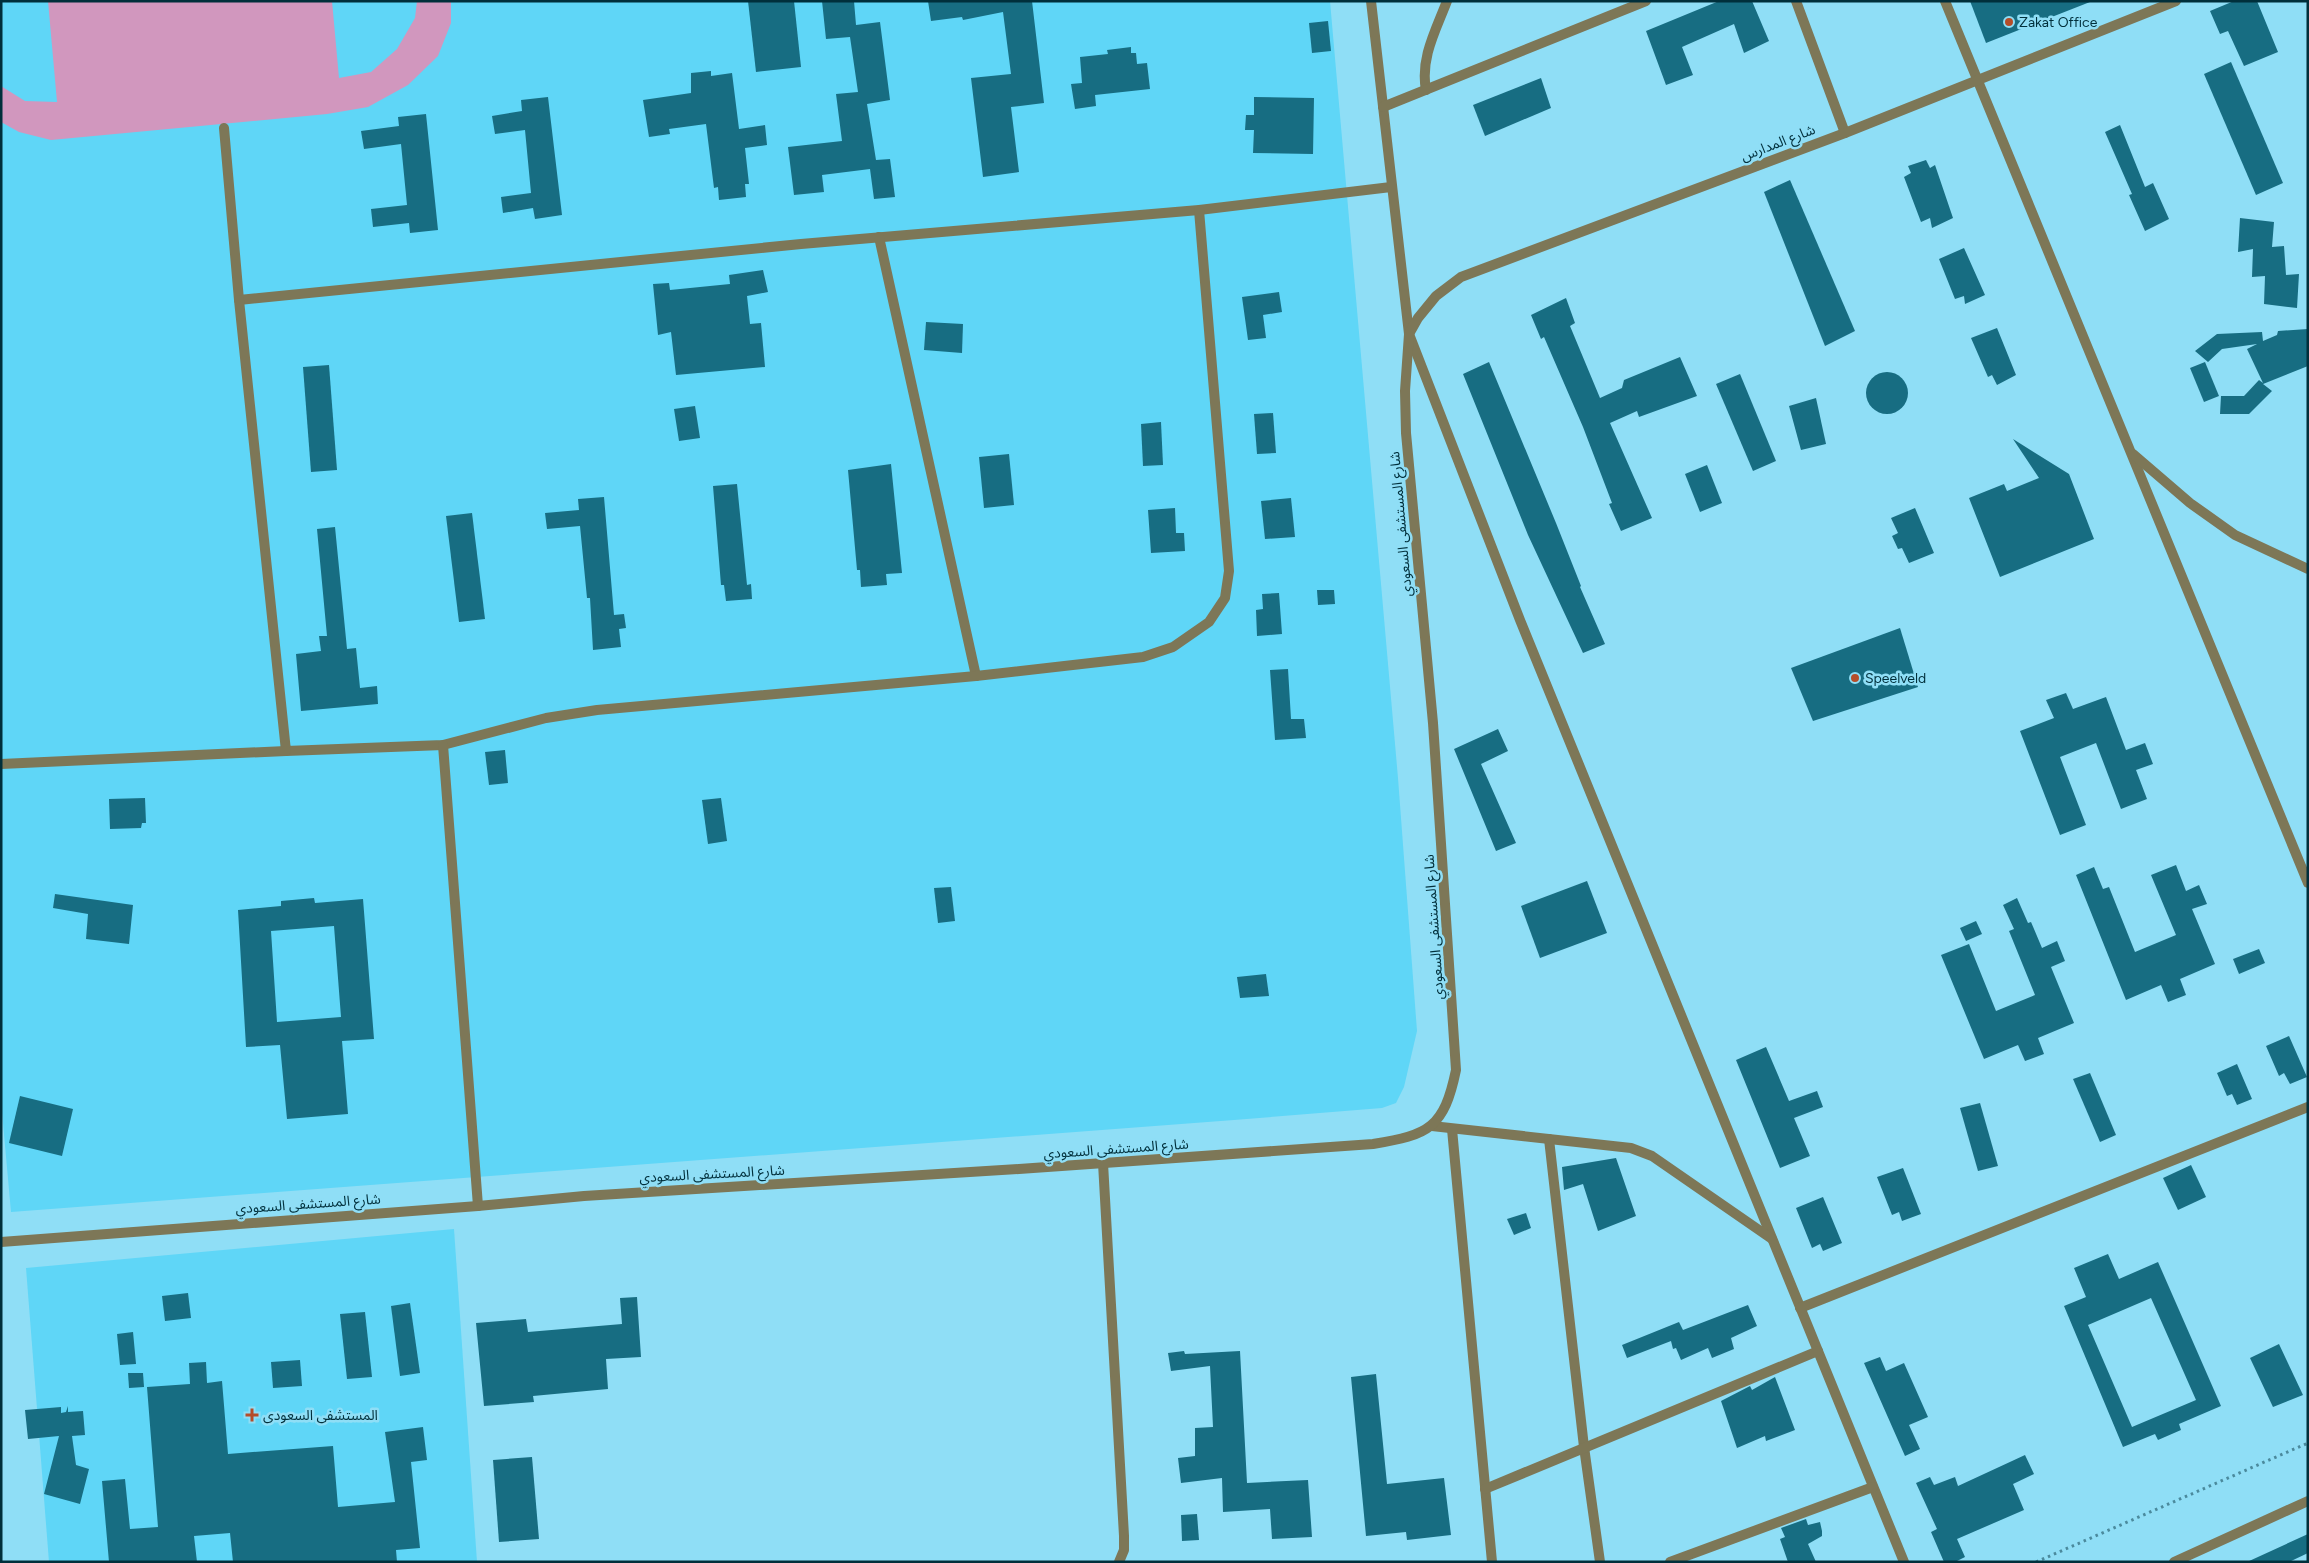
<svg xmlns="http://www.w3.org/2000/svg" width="2309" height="1563" viewBox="0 0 2309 1563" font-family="Figtree,'Noto Sans Arabic',sans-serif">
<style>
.built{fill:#5fd6f7}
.green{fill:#d197be}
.building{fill:#176d82;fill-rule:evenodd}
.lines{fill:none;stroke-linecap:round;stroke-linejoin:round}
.path{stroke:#4b8a9d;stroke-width:3;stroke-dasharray:2.5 4;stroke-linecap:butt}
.service{stroke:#7d7757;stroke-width:10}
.minor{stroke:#7d7757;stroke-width:10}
.tertiary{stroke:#7d7757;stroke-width:10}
.poi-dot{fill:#b54d29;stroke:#8fdef6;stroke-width:2}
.labels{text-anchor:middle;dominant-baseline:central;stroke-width:5;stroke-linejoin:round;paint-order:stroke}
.poi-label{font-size:14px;fill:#002f3b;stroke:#8fdef6;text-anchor:start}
.street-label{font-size:14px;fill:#002f3b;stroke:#8fdef6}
</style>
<rect width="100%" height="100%" fill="#8fdef6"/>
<g class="built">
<path d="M 1,1 L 1330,1 L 1398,778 L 1417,1031 L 1404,1087 L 1396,1103 L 1382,1108 L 1234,1120 L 11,1212 L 1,1101 Z"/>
<path d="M 454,1229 L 477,1562 L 49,1562 L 26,1268 Z"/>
</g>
<path class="green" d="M 48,1 L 332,1 L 339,78 L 371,72 L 397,49 L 415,18 L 417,1 L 451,1 L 451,23 L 438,56 L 408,85 L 368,107 L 327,114 L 51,140 L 19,132 L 1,122 L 1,86 L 25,101 L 57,102 Z"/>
<g class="building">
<path d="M 748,1 L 794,1 L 801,67 L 756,72 Z"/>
<path d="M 822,1 L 854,1 L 856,25 L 880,22 L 890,100 L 867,104 L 876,160 L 890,159 L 895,197 L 874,199 L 870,169 L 822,175 L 824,192 L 794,195 L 788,147 L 842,141 L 836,94 L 858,92 L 850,37 L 826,39 Z"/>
<path d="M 928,1 L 1032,1 L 1044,103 L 1011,107 L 1019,172 L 983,177 L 971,78 L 1011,74 L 1003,12 L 963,20 L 962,17 L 931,21 Z"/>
<path d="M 1719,1 L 1752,1 L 1769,41 L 1744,53 L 1734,24 L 1682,47 L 1693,75 L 1666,85 L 1646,31 Z"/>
<path d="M 1970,1 L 2090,1 L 2090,2 L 1986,43 Z"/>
<path d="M 2234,1 L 2257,1 L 2278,52 L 2244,66 L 2228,31 L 2220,34 L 2210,11 Z"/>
<path d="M 1328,21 L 1331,51 L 1312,53 L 1309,23 Z"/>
<path d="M 1131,47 L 1131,53 L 1136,53 L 1137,64 L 1147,63 L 1150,89 L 1095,95 L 1096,106 L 1075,109 L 1071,84 L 1082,83 L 1080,57 L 1108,54 L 1107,50 Z"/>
<path d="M 2231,62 L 2283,183 L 2256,195 L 2204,74 Z"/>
<path d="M 711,71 L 711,76 L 732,73 L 739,129 L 765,125 L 767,145 L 745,148 L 749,184 L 745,184 L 746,197 L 719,200 L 718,187 L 714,188 L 706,124 L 669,129 L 670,134 L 649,137 L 643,100 L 691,93 L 691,73 Z"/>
<path d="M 1541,78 L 1551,108 L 1485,136 L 1473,105 Z"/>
<path d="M 548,97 L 562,215 L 535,219 L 533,208 L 503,213 L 501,197 L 531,193 L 525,130 L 495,134 L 492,116 L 522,111 L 521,100 Z"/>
<path d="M 1254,97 L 1314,98 L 1313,154 L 1253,153 L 1254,130 L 1245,130 L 1246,115 L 1254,115 Z"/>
<path d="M 426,114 L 438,230 L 410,233 L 409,223 L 373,227 L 371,209 L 407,205 L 401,144 L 364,149 L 361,131 L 399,126 L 398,117 Z"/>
<path d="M 2120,125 L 2145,187 L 2153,183 L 2169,219 L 2145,231 L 2129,195 L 2132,194 L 2105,132 Z"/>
<path d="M 1926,160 L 1930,168 L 1935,165 L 1953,218 L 1932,228 L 1930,218 L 1921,222 L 1904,177 L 1911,173 L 1908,166 Z"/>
<path d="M 1790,180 L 1855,331 L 1825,346 L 1764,192 Z"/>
<path d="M 2240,218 L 2274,222 L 2272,247 L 2284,246 L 2286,275 L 2299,274 L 2297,308 L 2264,304 L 2265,276 L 2252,277 L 2253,249 L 2238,252 Z"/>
<path d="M 1964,248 L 1985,295 L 1965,304 L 1964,296 L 1955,299 L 1939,259 Z"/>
<path d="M 763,270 L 768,292 L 747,296 L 750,324 L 761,323 L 765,367 L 676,375 L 671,332 L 658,335 L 653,284 L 669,283 L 670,290 L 730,284 L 729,275 Z"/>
<path d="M 1279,292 L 1282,312 L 1263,315 L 1266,338 L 1248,340 L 1242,297 Z"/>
<path d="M 1566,298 L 1575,323 L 1570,326 L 1600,398 L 1622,388 L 1624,380 L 1680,357 L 1697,396 L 1639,417 L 1637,411 L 1610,423 L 1652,518 L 1621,531 L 1609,504 L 1612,503 L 1583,427 L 1544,337 L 1541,339 L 1531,315 Z"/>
<path d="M 926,322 L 963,324 L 962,353 L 924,350 Z"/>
<path d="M 1997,328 L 2016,375 L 1997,385 L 1992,375 L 1988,377 L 1971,338 Z"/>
<path d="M 2308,329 L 2308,366 L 2263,384 L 2272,391 L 2249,414 L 2220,414 L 2221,396 L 2244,396 L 2259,380 L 2263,383 L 2247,349 L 2257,344 L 2222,349 L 2208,362 L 2195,351 L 2217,334 L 2262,332 L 2263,341 L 2277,335 L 2278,331 Z"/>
<path d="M 1489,362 L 1556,523 L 1581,586 L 1580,587 L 1605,644 L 1583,653 L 1528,535 L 1463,374 Z"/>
<path d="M 2205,362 L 2219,396 L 2204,402 L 2190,368 Z"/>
<path d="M 329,365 L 337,470 L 311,472 L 303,367 Z"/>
<circle cx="1887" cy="393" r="21"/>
<path d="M 1740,374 L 1776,461 L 1753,471 L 1716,384 Z"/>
<path d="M 1816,398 L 1826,444 L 1801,450 L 1789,406 Z"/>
<path d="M 695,406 L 700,438 L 679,441 L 674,409 Z"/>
<path d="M 1273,413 L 1276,453 L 1257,454 L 1254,414 Z"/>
<path d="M 1161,422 L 1163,465 L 1143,466 L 1141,424 Z"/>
<path d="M 2013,439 L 2069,474 L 2094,539 L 2000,577 L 1969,498 L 2004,484 L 2007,491 L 2039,478 Z"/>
<path d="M 1009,454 L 1014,505 L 984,508 L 979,457 Z"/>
<path d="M 891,464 L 902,573 L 886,574 L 887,585 L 861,587 L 860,570 L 857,570 L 848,470 Z"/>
<path d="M 1707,465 L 1722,503 L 1700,512 L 1685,474 Z"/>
<path d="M 737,484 L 747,585 L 751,584 L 752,599 L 726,601 L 724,585 L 721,585 L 713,486 Z"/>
<path d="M 604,497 L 614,615 L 624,614 L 626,628 L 619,629 L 621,647 L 593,650 L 590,598 L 587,598 L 580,526 L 547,529 L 545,513 L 579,510 L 578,499 Z"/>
<path d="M 1291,498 L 1295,537 L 1265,539 L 1261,501 Z"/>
<path d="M 1175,508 L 1176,533 L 1184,533 L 1185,551 L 1151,553 L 1148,510 Z"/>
<path d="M 1915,508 L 1934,553 L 1909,563 L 1902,548 L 1898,549 L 1892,536 L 1898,533 L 1891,518 Z"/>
<path d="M 472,513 L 485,619 L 459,622 L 446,516 Z"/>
<path d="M 335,527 L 347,649 L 356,648 L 360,688 L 377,686 L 378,704 L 301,711 L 296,654 L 321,651 L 319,636 L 327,636 L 317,529 Z"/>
<path d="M 1317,590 L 1334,590 L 1335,604 L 1318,605 Z"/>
<path d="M 1279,593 L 1282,634 L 1257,636 L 1256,610 L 1263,609 L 1262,594 Z"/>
<path d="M 1900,628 L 1918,687 L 1813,721 L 1791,668 Z"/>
<path d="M 1288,669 L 1291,719 L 1304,719 L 1306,738 L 1275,740 L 1270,670 Z"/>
<path d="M 2066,693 L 2073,709 L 2106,697 L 2126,750 L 2145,743 L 2153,764 L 2136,770 L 2147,799 L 2121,809 L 2096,743 L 2060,757 L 2086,825 L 2060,835 L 2020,731 L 2054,718 L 2046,700 Z"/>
<path d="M 1498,729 L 1508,751 L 1481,764 L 1516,843 L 1496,851 L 1454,749 Z"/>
<path d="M 505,750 L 508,783 L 489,785 L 485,752 Z"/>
<path d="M 145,798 L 146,823 L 142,823 L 141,828 L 110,829 L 109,799 Z"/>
<path d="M 721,798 L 727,841 L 708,844 L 702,800 Z"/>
<path d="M 2176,865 L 2186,891 L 2199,885 L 2207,904 L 2192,909 L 2215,964 L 2180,979 L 2186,995 L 2168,1002 L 2161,985 L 2126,1000 L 2076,875 L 2094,867 L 2103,889 L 2109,887 L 2135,952 L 2176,935 L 2151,875 Z"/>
<path d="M 1587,881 L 1607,933 L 1540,958 L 1521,906 Z"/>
<path d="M 951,887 L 955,921 L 938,923 L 934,888 Z"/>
<path d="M 55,894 L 133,905 L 129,944 L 86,939 L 88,914 L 53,908 Z"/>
<path d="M 314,898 L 315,903 L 363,899 L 374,1039 L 342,1041 L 348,1114 L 287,1119 L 280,1045 L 246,1047 L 238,910 L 281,906 L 281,901 ZM 334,926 L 341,1017 L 277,1022 L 271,931 Z"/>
<path d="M 2017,898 L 2028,923 L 2031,922 L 2042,948 L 2057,941 L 2065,961 L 2051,967 L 2074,1023 L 2038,1038 L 2044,1054 L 2025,1061 L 2018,1045 L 1984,1059 L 1941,955 L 1969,944 L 1996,1011 L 2035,995 L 2009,931 L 2014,929 L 2003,905 Z"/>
<path d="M 1976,921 L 1982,934 L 1966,941 L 1960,928 Z"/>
<path d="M 2259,949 L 2265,963 L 2239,974 L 2233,959 Z"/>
<path d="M 1266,974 L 1269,996 L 1240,998 L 1237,977 Z"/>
<path d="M 2289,1036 L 2307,1077 L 2290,1084 L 2284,1073 L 2279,1076 L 2266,1046 Z"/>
<path d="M 1766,1047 L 1789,1101 L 1817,1091 L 1823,1107 L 1794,1118 L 1810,1156 L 1780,1168 L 1736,1060 Z"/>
<path d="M 2237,1064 L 2252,1099 L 2237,1105 L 2232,1094 L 2227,1096 L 2217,1073 Z"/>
<path d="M 2090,1073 L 2116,1135 L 2100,1142 L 2073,1079 Z"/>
<path d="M 20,1096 L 73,1109 L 62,1156 L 9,1143 Z"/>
<path d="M 1980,1103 L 1998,1166 L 1978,1171 L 1960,1108 Z"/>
<path d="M 1616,1158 L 1636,1216 L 1598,1231 L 1583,1184 L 1564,1190 L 1562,1167 Z"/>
<path d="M 2191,1165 L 2206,1197 L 2178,1210 L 2163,1178 Z"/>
<path d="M 1903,1168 L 1921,1214 L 1902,1221 L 1899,1212 L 1892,1215 L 1877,1177 Z"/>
<path d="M 1823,1197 L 1842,1243 L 1823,1251 L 1820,1244 L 1812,1248 L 1796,1208 Z"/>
<path d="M 1526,1213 L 1531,1228 L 1514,1235 L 1507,1219 Z"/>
<path d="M 2108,1254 L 2119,1279 L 2158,1262 L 2221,1406 L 2179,1424 L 2181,1430 L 2158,1440 L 2155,1434 L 2123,1447 L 2064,1306 L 2086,1297 L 2074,1268 ZM 2151,1298 L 2196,1400 L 2132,1427 L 2088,1325 Z"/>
<path d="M 188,1293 L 191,1318 L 165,1321 L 162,1296 Z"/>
<path d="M 637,1297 L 641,1357 L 606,1359 L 608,1389 L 533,1396 L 534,1402 L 484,1406 L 476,1323 L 526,1319 L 528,1332 L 622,1324 L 620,1298 Z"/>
<path d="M 410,1303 L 420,1373 L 400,1376 L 391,1306 Z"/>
<path d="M 1748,1305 L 1757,1326 L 1731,1338 L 1734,1349 L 1712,1358 L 1708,1348 L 1681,1360 L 1676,1348 L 1673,1349 L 1671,1341 L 1627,1358 L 1622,1345 L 1679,1322 L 1683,1330 Z"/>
<path d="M 365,1312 L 372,1377 L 347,1379 L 340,1314 Z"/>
<path d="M 133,1332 L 136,1364 L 120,1365 L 117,1334 Z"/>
<path d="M 2279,1344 L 2303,1395 L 2273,1407 L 2250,1358 Z"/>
<path d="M 1184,1351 L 1185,1354 L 1240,1351 L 1247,1483 L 1308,1480 L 1312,1537 L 1272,1539 L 1270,1509 L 1223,1512 L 1222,1478 L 1181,1483 L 1178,1458 L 1195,1456 L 1195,1428 L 1213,1427 L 1210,1366 L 1171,1371 L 1168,1353 Z"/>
<path d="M 1880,1357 L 1886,1371 L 1904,1363 L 1928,1417 L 1909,1425 L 1920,1449 L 1905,1456 L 1864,1363 Z"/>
<path d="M 300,1360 L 302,1386 L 273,1388 L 271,1362 Z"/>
<path d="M 206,1362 L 207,1383 L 222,1381 L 228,1454 L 333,1446 L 338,1507 L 395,1502 L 385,1432 L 423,1427 L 427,1460 L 411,1462 L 420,1548 L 396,1550 L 397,1562 L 233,1562 L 230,1533 L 194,1536 L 197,1562 L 109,1562 L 102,1481 L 125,1479 L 130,1529 L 158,1527 L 147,1387 L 190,1384 L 189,1363 Z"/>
<path d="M 128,1373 L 143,1373 L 144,1387 L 129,1388 Z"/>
<path d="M 1376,1374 L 1387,1484 L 1444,1478 L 1451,1535 L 1407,1540 L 1406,1532 L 1366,1536 L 1351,1377 Z"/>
<path d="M 1775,1377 L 1795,1430 L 1766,1441 L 1765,1436 L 1737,1448 L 1721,1401 L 1750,1386 L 1752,1390 Z"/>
<path d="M 68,1406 L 68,1412 L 83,1411 L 85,1435 L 72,1436 L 76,1465 L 89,1469 L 80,1504 L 44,1494 L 59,1436 L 28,1439 L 25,1410 L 61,1407 L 61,1413 L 66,1412 Z"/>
<path d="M 2025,1455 L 2034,1474 L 2013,1484 L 2024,1510 L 1957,1539 L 1965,1557 L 1955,1562 L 1944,1562 L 1931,1532 L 1937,1529 L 1916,1483 L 1930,1477 L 1934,1485 L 1955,1477 L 1958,1486 Z"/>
<path d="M 532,1457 L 539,1539 L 499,1542 L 493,1460 Z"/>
<path d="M 1197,1514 L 1199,1540 L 1182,1541 L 1181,1515 Z"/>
<path d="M 1806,1519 L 1808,1525 L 1820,1522 L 1822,1531 L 1822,1536 L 1808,1544 L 1816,1562 L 1788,1562 L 1780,1539 L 1785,1537 L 1781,1528 Z"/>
<path d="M 2308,1534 L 2308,1553 L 2289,1562 L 2247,1562 Z"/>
</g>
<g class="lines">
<path class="path" d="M 2036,1562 L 2308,1443"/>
<g class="service">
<path d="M 224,128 L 239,300 L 801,244 L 1199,210 L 1391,187"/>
<path d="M 879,237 L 976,676"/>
<path d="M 239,300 L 286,751 L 443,745 L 546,718 L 597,710 L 976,676 L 1143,657 L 1173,647 L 1209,622 L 1225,598 L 1229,571 L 1199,210"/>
<path d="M 443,745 L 478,1206"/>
<path d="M 1,764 L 286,751"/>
</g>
<g class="minor">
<path d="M 1371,1 L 1409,334 L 1520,620 L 1904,1562"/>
<path d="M 1796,1 L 1845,133"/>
<path d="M 1945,1 L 2308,883"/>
<path d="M 1426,90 C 1420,58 1436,30 1447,1"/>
<path d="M 1383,107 L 1646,1"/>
<path d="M 2133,454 L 2190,503 L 2235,535 L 2308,569"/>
<path d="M 1432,1126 L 1631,1148 L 1652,1156 L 1772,1239"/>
<path d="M 1452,1129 L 1492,1562"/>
<path d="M 1549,1139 L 1584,1447 L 1600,1562"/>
<path d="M 1103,1163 L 1124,1536 L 1124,1550 L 1119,1562"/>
<path d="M 1800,1308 L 2308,1107"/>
<path d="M 1485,1489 L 1818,1351"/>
<path d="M 1670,1562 L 1873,1487"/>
<path d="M 2174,1562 L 2308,1501"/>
</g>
<path class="tertiary" d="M 1,1242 L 478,1206 L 584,1196 L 1019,1169 L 1373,1144 C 1429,1135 1444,1128 1456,1070 L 1433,723 L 1406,433 L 1405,391 L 1409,334 L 1418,318 L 1436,296 L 1461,277 L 1845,133 L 2176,1"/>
</g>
<g class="poi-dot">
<circle cx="2009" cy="22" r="5"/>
<circle cx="1855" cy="678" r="5"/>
<path d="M249.5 1407.5h5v5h5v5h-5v5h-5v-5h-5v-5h5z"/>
</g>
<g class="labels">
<g class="poi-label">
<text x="2019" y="22">Zakat Office</text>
<text x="1865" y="678">Speelveld</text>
<text x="263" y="1415">المستشفى السعودى</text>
</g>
<g class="street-label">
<text transform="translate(1778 143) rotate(-21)">شارع المدارس</text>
<text transform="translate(1401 524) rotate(-95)">شارع المستشفى السعودي</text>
<text transform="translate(1434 927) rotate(-94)">شارع المستشفى السعودي</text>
<text transform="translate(1116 1149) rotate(-4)">شارع المستشفى السعودي</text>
<text transform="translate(712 1174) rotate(-3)">شارع المستشفى السعودي</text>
<text transform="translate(308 1204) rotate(-4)">شارع المستشفى السعودي</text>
</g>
</g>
<rect width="2309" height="1563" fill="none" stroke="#002f3b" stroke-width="5"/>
</svg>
